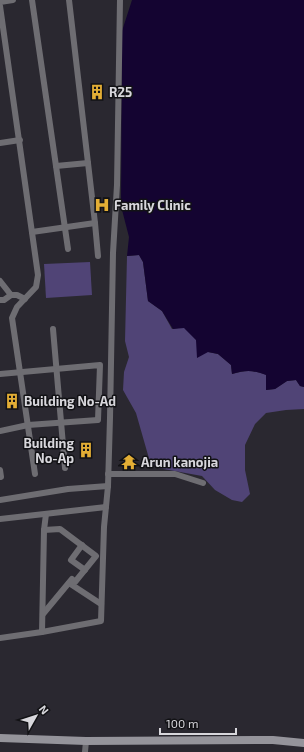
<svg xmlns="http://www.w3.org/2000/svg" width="304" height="752" viewBox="0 0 304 752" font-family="'Exo 2',sans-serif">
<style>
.green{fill:#504476}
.water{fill:#140431}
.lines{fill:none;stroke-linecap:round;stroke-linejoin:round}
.minor{stroke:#6e6d72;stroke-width:6}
.secondary{stroke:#95949b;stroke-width:8}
.labels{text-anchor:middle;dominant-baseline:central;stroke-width:3;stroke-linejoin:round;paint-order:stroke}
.poi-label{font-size:13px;font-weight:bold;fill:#d8d7dc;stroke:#121215;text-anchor:start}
</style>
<rect width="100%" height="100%" fill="#2a2830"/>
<g class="green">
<path d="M 139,255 L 143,262 L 148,301 L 162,311 L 172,329 L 184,327 L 208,352 L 218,354 L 231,365 L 232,374 C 247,370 252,370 267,375 L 266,390 L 275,389 L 287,381 L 296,380 L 300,386 L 304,387 L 304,409 L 286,410 L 266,413 L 255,424 L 245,445 L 245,470 L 250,494 L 242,502 L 232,500 L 215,490 L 202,476 L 158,468 L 150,462 L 136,413 L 123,390 L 124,372 L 129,357 L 125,341 L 127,256 Z"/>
<path d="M 90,262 L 92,295 L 46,298 L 44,264 Z"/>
</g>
<path class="water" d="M 132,0 L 304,0 L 304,387 L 300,386 L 296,380 L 287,381 L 275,389 L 266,390 L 266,375 C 252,370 246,370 232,374 L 231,365 L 218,354 L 208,352 L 197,358 L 196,340 L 184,328 L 173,329 L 162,311 L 148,301 L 143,262 L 139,255 L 127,256 L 129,237 L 121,206 L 122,31 Z"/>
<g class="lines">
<g class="minor">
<path d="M 32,0 L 68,249"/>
<path d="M 69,0 L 95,223 L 98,256"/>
<path d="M 0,2 L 13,0"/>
<path d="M 0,6 L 38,275 L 36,287 L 17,307 L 12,318 L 35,474"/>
<path d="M 0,143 L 20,140"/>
<path d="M 56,166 L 88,163"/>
<path d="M 32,232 L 95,223"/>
<path d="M 0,281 L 11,295 L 17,295 L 25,299"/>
<path d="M 0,300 L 4,300 L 11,295"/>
<path d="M 53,329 L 65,468"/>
<path d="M 0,374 L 100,365 L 98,420 L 28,425 L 0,431"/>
<path d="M 0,470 L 1,477"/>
<path d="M 108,474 L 175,474 L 203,483"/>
<path d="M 0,500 L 68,489 L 108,486"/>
<path d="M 0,519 L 106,507"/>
<path d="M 82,545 L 71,560 L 85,570"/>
<path d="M 69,583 L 101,604"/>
<path d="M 43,614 L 72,579 L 75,582 L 96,556 L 60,529 L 44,530"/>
<path d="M 42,632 L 101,621 L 104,527 L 108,486 L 110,418 L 113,253 L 117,185 L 120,0"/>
<path d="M 0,638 L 42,632 L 44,530 L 46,514"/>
<path d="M 85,752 L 86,741"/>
</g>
<path class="secondary" d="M 0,738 L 86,741 L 273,740 L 304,743"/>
</g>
<defs>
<symbol id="building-bare" viewBox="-9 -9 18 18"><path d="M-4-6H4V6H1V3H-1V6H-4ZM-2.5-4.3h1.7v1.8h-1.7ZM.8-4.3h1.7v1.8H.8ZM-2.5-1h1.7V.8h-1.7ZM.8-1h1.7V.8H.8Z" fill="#e3ae35" stroke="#121215" stroke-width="2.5" paint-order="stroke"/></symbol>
<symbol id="hospital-bare" viewBox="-9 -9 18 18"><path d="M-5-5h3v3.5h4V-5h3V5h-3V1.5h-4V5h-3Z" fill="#e3ae35" stroke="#121215" stroke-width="2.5" paint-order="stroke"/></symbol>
<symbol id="temple-bare" viewBox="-9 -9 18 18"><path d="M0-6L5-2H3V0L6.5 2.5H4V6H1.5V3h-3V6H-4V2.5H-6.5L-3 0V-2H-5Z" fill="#e3ae35" stroke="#121215" stroke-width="2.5" paint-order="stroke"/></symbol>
</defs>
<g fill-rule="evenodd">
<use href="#building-bare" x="86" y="81" width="22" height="22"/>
<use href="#hospital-bare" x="91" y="194" width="22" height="22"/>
<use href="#building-bare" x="1" y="390" width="22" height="22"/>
<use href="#building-bare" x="75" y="439" width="22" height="22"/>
<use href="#temple-bare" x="118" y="451" width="22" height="22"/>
</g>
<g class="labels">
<g class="poi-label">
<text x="109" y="92">R25</text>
<text x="114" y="205">Family Clinic</text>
<text x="24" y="401">Building No-Ad</text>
<text x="74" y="443" text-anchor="end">Building<tspan x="74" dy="15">No-Ap</tspan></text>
<text x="141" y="462">Arun kanojia</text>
</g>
</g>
<g transform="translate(36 716) rotate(51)" stroke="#121215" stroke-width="3" paint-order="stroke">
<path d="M0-3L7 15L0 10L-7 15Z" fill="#d8d7dc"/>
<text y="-6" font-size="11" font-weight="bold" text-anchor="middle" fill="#d8d7dc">N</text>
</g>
<path d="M160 728v6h76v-6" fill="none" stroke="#d8d7dc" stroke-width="2"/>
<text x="166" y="728" font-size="12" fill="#d8d7dc" stroke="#121215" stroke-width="3" paint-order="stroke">100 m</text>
</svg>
